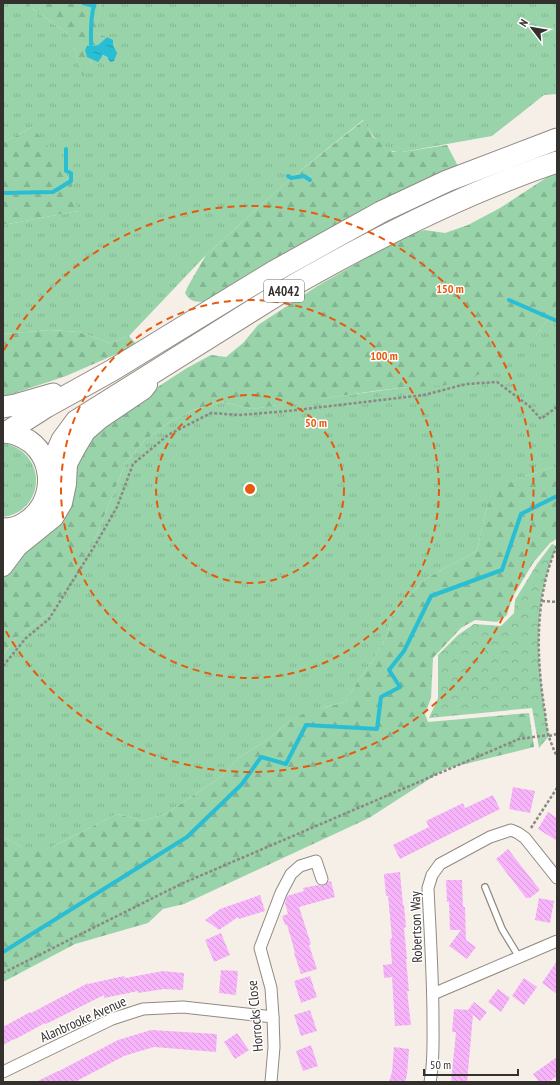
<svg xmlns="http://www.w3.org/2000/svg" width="560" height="1085" viewBox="0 0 560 1085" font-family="'PT Sans Narrow',sans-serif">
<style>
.grass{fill:url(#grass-tufts)}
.forest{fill:url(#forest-firs)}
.park{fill:url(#park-crowns)}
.water{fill:url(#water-ripples)}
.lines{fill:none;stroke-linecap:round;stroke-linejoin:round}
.stream{stroke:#29bed3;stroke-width:4}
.building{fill:url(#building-back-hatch)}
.lane-casing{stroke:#908a82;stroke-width:8}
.street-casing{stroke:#908a82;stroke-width:13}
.primary-casing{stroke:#908a82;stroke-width:20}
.highway-casing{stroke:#908a82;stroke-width:23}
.path{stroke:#8d8883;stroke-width:2.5;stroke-dasharray:3 2;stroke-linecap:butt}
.lane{stroke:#fff;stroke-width:5.5}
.street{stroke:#fff;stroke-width:11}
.primary{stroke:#fff;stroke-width:18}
.highway{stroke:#fff;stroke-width:21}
.ring{fill:none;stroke:#e8590c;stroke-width:2;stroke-dasharray:7 5}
.labels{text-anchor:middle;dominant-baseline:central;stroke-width:3;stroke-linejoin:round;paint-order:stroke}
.shield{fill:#fff;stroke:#706e6c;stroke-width:1}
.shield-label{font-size:13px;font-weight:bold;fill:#33302d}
.street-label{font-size:14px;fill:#33302d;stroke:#fff}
.centre{fill:#e8590c;stroke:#fff;stroke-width:2}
.ring-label{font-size:12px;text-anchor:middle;font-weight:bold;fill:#e8590c;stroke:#fff;stroke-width:3;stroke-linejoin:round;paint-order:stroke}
</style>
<defs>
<pattern id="grass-tufts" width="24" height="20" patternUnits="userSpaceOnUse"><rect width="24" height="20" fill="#98d3aa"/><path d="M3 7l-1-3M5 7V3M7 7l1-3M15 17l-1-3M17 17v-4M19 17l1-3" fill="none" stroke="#83b593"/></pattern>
<pattern id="forest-firs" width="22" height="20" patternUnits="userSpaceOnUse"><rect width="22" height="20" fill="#98d3aa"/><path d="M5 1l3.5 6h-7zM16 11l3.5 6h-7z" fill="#83b593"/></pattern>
<pattern id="park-crowns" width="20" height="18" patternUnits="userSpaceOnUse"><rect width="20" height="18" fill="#98d3aa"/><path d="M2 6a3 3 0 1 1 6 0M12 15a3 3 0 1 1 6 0" fill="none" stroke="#83b593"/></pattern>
<pattern id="water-ripples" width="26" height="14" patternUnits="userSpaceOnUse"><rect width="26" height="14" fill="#29bed3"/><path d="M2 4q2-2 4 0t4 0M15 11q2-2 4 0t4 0" fill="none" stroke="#249bac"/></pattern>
<pattern id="building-back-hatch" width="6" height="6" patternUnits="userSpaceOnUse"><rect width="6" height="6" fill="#f8b4fb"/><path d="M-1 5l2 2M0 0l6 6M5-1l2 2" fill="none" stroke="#d59bd7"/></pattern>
</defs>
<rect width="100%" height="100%" fill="#f6efe7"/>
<g class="grass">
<path d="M 3,3 L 23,3 L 33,9 L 67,33 L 73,45 L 83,76 L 93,59 L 102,55 L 107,57 L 110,62 L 107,37 L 95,33 L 101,3 L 557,3 L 557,94 L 544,95 L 492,136 L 402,152 C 399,152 395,152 392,151 C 378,147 371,132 363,120 L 291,178 L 206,255 L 129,336 L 110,343 L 79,332 L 50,330 L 3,334 L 3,225 L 78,211 L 32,127 L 3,143 Z"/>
<path d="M 557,308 L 557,465 L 553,467 L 525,476 L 493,491 L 485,514 L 477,551 L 425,579 L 391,617 L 387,636 L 373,660 L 358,681 L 345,702 L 326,707 L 291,720 L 266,741 L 238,758 L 221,777 L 167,813 L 144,821 L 117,814 L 52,847 L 22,847 L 3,837 L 3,655 L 15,639 L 52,612 L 78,573 L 97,534 L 125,464 L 144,441 L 168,423 L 193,410 L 222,402 L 252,409 L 310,400 L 407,387 L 536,335 Z"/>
<path d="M 3,443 C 48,452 46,511 3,517 Z"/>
</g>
<g class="forest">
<path d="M 23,3 L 101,3 L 96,33 L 107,37 L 98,45 L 91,45 L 93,59 L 83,77 L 73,45 L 67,33 L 33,9 Z"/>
<path d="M 364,120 L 373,137 L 385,147 L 393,152 L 402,152 L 447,145 L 458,166 L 206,302 C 196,302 190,302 185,293 L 188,286 L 206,255 L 291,178 Z"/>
<path d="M 32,127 L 52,152 L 71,181 L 78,211 L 3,225 L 3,143 Z"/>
<path d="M 557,173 L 557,308 L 536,335 L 513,356 L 474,377 L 442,386 L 407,387 L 374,391 L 252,409 L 222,402 L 193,410 L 168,423 L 144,441 L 125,464 L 97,534 L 78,574 L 52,612 L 15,639 L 3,655 L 3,578 L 76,465 L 90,438 L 136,401 L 187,368 L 211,355 L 226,357 L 243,343 L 258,325 L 319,285 L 407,235 L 425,230 L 445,233 L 468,225 L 500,208 L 549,176 Z"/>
<path d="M 50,330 L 79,332 L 110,343 L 129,336 L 137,345 L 66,376 L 12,394 L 3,396 L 3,334 Z"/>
<path d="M 557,465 L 557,537 L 555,540 L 550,543 L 533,563 L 512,598 L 507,615 L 497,622 L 475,620 L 461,628 L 433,658 L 431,698 L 425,714 L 428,722 L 529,713 L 534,747 L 445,769 L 369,818 L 184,904 L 163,909 L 148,923 L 75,944 L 3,982 L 3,837 L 22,847 L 52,847 L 117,814 L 144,821 L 167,813 L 221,777 L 238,758 L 266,741 L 291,720 L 308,712 L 345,702 L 358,681 L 373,660 L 387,636 L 391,617 L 425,579 L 477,551 L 485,514 L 493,490 L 525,476 L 553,467 Z"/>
</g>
<path class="park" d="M 552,544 L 557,546 C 530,606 538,674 549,736 L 539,748 L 532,708 L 429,718 L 438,698 L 438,655 L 458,635 L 474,624 L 501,626 L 514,613 L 515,600 L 537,564 Z"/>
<path class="water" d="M 107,37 L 113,40 L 113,45 L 117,53 L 114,61 L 110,62 L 107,57 L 103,55 L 98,62 L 87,57 L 85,50 L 87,46 L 98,45 Z"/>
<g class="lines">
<g class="stream">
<path d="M 83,3 L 94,6"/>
<path d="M 91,45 C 91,32 90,15 95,3"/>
<path d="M 288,176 L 291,178 L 304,176 L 310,180"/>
<path d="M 3,193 L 53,192 L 71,181 L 71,173 L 66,171 L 66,149"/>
<path d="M 509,300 L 557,321"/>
<path d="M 3,952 L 187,837 L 242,784 L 261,757 L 286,764 L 306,725 L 377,729 L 381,697 L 400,687 L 389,670 L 404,651 L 431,596 L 502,570 L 521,514 L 557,496"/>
</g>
</g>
<g class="building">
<path d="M 513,787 L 535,791 L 530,813 L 509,809 Z"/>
<path d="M 493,795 L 500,809 L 400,859 L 393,845 L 429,827 L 426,821 L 463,803 L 465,808 Z"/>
<path d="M 548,812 L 557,818 L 557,841 L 538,829 Z"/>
<path d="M 508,849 L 540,890 L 530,898 L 526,898 L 496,859 Z"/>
<path d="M 400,872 L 403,905 L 404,905 L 406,927 L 404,928 L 407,959 L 406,959 L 409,991 L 407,991 L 411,1025 L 395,1026 L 392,977 L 384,978 L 383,965 L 392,964 L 390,939 L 392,938 L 388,896 L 386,896 L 384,874 Z"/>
<path d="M 446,880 L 462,880 L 463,907 L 465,907 L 466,940 L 476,947 L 467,959 L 449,946 L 461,930 L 450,930 L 449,902 L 447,902 Z"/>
<path d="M 331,881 L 335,897 L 299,907 L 311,944 L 309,945 L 317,969 L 301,974 L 294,953 L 295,953 L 291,938 L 287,925 L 285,925 L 282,916 L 288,914 L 285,903 L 287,896 L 304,891 L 303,888 L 318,885 L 324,886 L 328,882 Z"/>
<path d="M 260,895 L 265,911 L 239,919 L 238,917 L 219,930 L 205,920 L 220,909 Z"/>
<path d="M 539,898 L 554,901 L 550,923 L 535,920 Z"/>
<path d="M 221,933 L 230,955 L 214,962 L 205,940 Z"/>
<path d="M 557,961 L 557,994 L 542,983 Z"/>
<path d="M 221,970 L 238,971 L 236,995 L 219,993 Z"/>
<path d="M 163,971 L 184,973 L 183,990 L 164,989 L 138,993 L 138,991 L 104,998 L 104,995 L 46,1024 L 45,1023 L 14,1040 L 14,1039 L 3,1045 L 3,1027 L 30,1012 L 31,1013 L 88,983 L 88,984 L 124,976 L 125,978 Z"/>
<path d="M 310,976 L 317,997 L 301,1003 L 294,981 Z"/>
<path d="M 524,978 L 537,987 L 524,1005 L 512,996 Z"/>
<path d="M 498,989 L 510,998 L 501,1012 L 488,1002 Z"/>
<path d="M 474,1002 L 487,1012 L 480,1021 L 473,1015 L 467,1082 L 451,1082 L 456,1032 L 452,1032 L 454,1009 L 468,1010 Z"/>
<path d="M 310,1010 L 317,1031 L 301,1036 L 294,1015 Z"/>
<path d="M 151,1030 L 217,1034 L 216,1052 L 154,1047 L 124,1056 L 75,1082 L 36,1082 L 58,1071 L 59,1071 L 118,1040 Z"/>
<path d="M 237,1033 L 249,1050 L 235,1059 L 224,1042 Z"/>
<path d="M 311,1045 L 318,1066 L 303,1071 L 296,1051 Z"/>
<path d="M 394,1047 L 409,1049 L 407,1075 L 405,1082 L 389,1082 L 392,1072 Z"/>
<path d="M 557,1057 L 557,1076 L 549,1082 L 539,1082 L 533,1074 Z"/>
</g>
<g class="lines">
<defs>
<path id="lane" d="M 485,887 L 502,929 L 519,957"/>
<g id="street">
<path d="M 433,994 L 557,941"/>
<path d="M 3,1072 L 112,1019 L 143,1009 L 183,1007 L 273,1017"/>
<path d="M 271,1082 L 274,1047 L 273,1017 L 271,988 L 260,948 L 281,893 L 291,874 L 300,866 L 316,861 L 322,879"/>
<path d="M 430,1082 C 434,1062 433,1041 433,1021 C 433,976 430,932 428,888 L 432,875 L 440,864 L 490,837 L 511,830 L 518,833 L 525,838 L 557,878"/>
</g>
<g id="primary">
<path d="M 3,545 L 13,528"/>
<path d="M 3,567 L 18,547 L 54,518 L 63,503 L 67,484 L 68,464 L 77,447 L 86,432 L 101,419 L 144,390 L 148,385"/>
</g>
<g id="highway">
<path d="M 3,407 L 15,405 L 53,394"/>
<path d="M 3,432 C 12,432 21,436 29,441 C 56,460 55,504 26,522 C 19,527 11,529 3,529"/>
<path d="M 7,432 L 46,407 L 111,371 L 273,272 L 381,212 L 447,181 L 557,139"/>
<path d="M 48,472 L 62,440 L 76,421 L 285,290 C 372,240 462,194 557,162"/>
</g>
</defs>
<use href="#lane" class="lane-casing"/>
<use href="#street" class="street-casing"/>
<use href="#primary" class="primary-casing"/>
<use href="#highway" class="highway-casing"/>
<g class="path">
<path d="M 557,546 C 535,595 536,654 544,706 C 546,716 546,727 549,737 C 551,743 554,750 557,757"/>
<path d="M 542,601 L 557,602"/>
<path d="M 3,666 L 26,638 L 49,619 L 97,542 L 117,507 L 133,464 L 168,435 L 211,413 L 239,415 L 288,411 L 424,395 L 466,384 L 497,382 L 529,406 L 541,419 L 557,407"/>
<path d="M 549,736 L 557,734"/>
<path d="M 531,828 L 557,788"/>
<path d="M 3,973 L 181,884 L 519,739 L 549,735"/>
</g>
<use href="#lane" class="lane"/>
<use href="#street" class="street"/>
<use href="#primary" class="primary"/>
<use href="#highway" class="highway"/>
</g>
<g class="ring">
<circle cx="250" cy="489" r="94"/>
<circle cx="250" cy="489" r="189"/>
<path d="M4 350A283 283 0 1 1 4 628"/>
</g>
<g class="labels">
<rect class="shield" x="264" y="280" width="40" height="22" rx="3"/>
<g class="shield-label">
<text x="284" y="291">A4042</text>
</g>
<g class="street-label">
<text transform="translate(416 927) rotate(-92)">Robertson Way</text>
<text transform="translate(255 1016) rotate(-95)">Horrocks Close</text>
<text transform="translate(83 1019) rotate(-24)">Alanbrooke Avenue</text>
</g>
</g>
<circle cx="250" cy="489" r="6" class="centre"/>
<g class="ring-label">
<text x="450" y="293">150 m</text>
<text x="384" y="360">100 m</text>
<text x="316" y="427">50 m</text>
</g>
<rect width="560" height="1085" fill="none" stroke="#33302d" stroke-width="8"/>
<g transform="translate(532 28) rotate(301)" stroke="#ffffff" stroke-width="3" paint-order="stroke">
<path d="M0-3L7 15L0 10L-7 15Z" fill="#33302d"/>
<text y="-6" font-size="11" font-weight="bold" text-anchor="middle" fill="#33302d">N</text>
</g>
<path d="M424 1069v6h94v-6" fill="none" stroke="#33302d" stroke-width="2"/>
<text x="430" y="1069" font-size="12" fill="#33302d" stroke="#ffffff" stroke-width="3" paint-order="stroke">50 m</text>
</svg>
